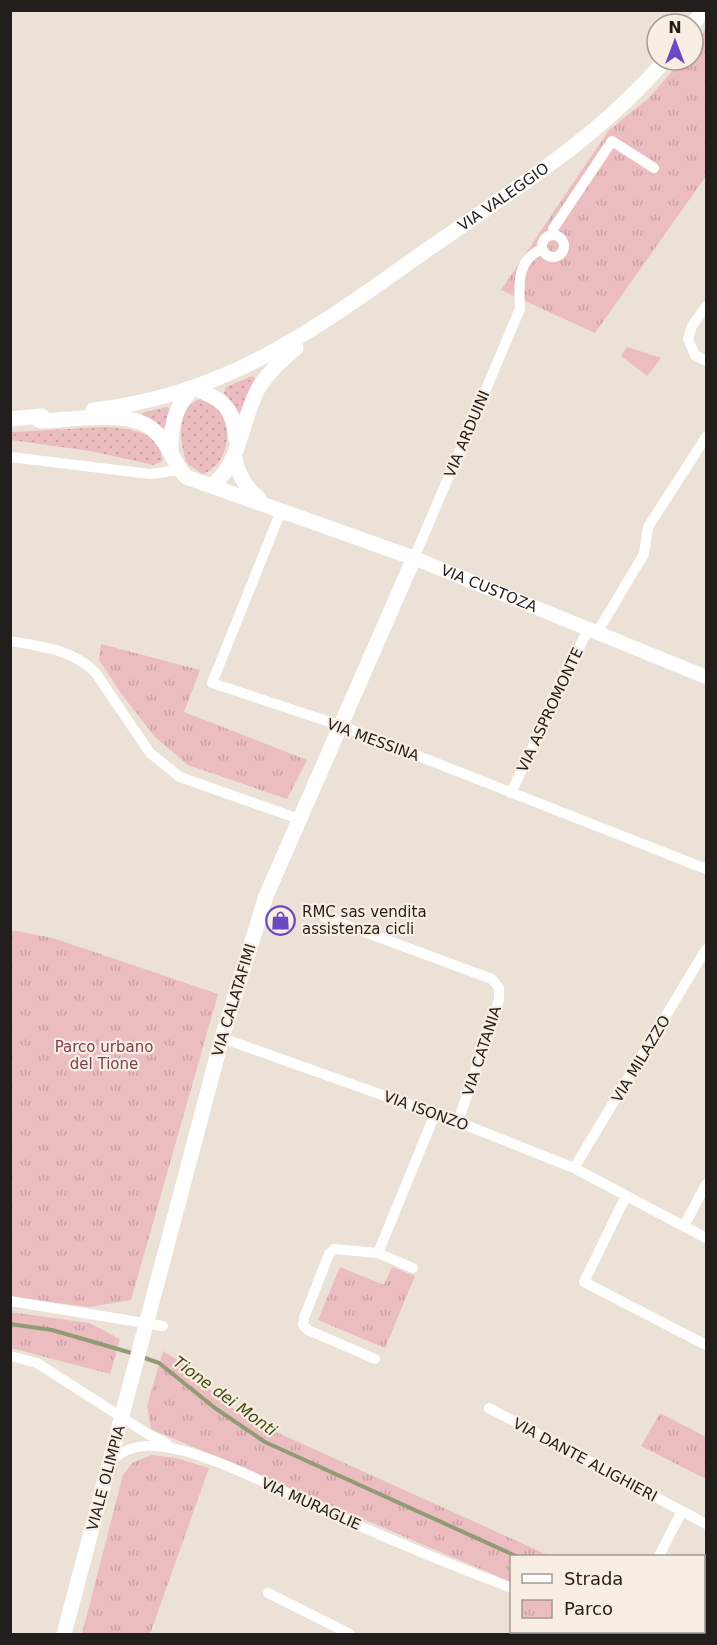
<svg xmlns="http://www.w3.org/2000/svg" width="717" height="1645" viewBox="0 0 717 1645" font-family="'DejaVu Sans',sans-serif">
<style>
.grass{fill:url(#grass-dots)}
.park{fill:url(#park-tufts)}
.garden{fill:#ebbcc0}
.lines{fill:none;stroke-linecap:round;stroke-linejoin:round}
.stream{stroke:#919c75;stroke-width:4}
.minor{stroke:#fff;stroke-width:10}
.tertiary{stroke:#fff;stroke-width:14}
.secondary{stroke:#fff;stroke-width:15}
.labels{text-anchor:middle;dominant-baseline:central;stroke-width:4.5;stroke-linejoin:round;paint-order:stroke}
.street-label{font-size:15px;fill:#221e1b;stroke:#f8eee3}
.poi-label{font-size:15px;fill:#221e1b;stroke:#f8eee3;text-anchor:start}
.park-label{font-size:15px;fill:#7e4049;stroke:#f8eee3}
.water-label{font-size:16px;font-style:italic;fill:#3d4b0b;stroke:#f8eee3}
</style>
<defs>
<pattern id="grass-dots" width="8" height="8" patternUnits="userSpaceOnUse" patternTransform="scale(1.5)"><rect width="8" height="8" fill="#ebbcc0"/><path d="M2 2h.1M6 6h.1" fill="none" stroke="#c9a1a4" stroke-width="1.8" stroke-linecap="round"/></pattern>
<pattern id="park-tufts" width="24" height="20" patternUnits="userSpaceOnUse" patternTransform="scale(1.5)"><rect width="24" height="20" fill="#ebbcc0"/><path d="M3 7l-1-3M5 7V3M7 7l1-3M15 17l-1-3M17 17v-4M19 17l1-3" fill="none" stroke="#c9a1a4"/></pattern>
</defs>
<rect width="100%" height="100%" fill="#ebe1d6"/>
<g class="grass">
<path d="M 252,376 L 255,378 L 243,412 L 239,413 L 224,393 L 226,387 Z"/>
<path d="M 205,398 C 210,402 216,406 219,411 C 235,430 226,468 202,474 L 187,463 C 179,442 175,402 205,398 Z"/>
<path d="M 167,407 L 169,409 L 166,426 L 162,429 L 142,417 L 142,413 Z"/>
<path d="M 102,427 C 122,427 165,431 162,461 L 154,465 L 90,451 L 11,440 L 11,432 Z"/>
</g>
<g class="park">
<path d="M 706,29 L 706,176 L 595,333 L 501,290 L 609,130 L 649,98 L 682,60 L 693,60 L 693,47 Z"/>
<path d="M 101,644 L 200,670 L 184,712 L 307,760 L 287,799 L 188,765 L 155,737 L 123,696 L 99,660 Z"/>
<path d="M 11,930 L 53,938 L 218,994 L 131,1300 L 89,1307 L 11,1297 Z"/>
<path d="M 340,1267 L 384,1285 L 392,1267 L 415,1276 L 385,1348 L 318,1320 Z"/>
<path d="M 10,1312 L 89,1323 L 120,1339 L 110,1374 L 11,1348 Z"/>
<path d="M 163,1351 L 199,1373 L 208,1388 L 243,1417 L 550,1556 L 512,1556 L 511,1582 L 151,1429 L 147,1406 Z"/>
<path d="M 660,1413 L 706,1437 L 706,1479 L 641,1446 Z"/>
<path d="M 152,1455 L 176,1458 L 209,1468 L 150,1634 L 82,1634 L 123,1475 L 132,1463 Z"/>
<path d="M 608,1632 L 695,1632 L 700,1634 L 613,1634 Z"/>
</g>
<path class="garden" d="M 627,347 L 661,358 L 647,376 L 621,356 Z"/>
<g class="lines">
<g class="stream">
<path d="M 10,1324 L 52,1330 L 135,1354"/>
<path d="M 142,1357 L 159,1363 L 215,1408 L 265,1442 L 516,1556"/>
<path d="M 671,1632 L 677,1634"/>
</g>
<g class="minor">
<circle cx="553" cy="246" r="11"/>
<path d="M 553,235 L 553,229 L 612,141 L 654,168"/>
<path d="M 706,306 L 692,326 L 688,339 L 695,355 L 706,361"/>
<path d="M 10,457 L 150,474 L 180,470"/>
<path d="M 281,511 L 212,683 L 342,726 L 706,869"/>
<path d="M 414,558 L 520,309 C 519,285 516,260 542,249"/>
<path d="M 598,631 L 644,554 L 648,527 L 706,437"/>
<path d="M 10,641 C 41,646 73,650 95,672 L 150,753 L 180,777 L 299,819"/>
<path d="M 511,793 L 589,627"/>
<path d="M 324,917 L 492,979 L 499,988 L 499,1000 L 458,1122"/>
<path d="M 222,1038 L 458,1122 L 574,1168 L 706,1238"/>
<path d="M 574,1168 L 706,949"/>
<path d="M 626,1196 L 584,1282 L 706,1345"/>
<path d="M 684,1226 L 706,1184"/>
<path d="M 378,1253 L 413,1268"/>
<path d="M 10,1301 L 163,1326"/>
<path d="M 10,1356 L 37,1363 L 148,1434 L 167,1444"/>
<path d="M 375,1359 L 308,1330 L 303,1325 L 304,1318 L 329,1254 L 334,1249 L 378,1253 L 435,1114"/>
<path d="M 489,1408 L 706,1524"/>
<path d="M 110,1462 C 123,1449 137,1445 155,1446 C 200,1448 275,1488 317,1507 C 381,1536 445,1563 512,1588"/>
<path d="M 659,1556 L 682,1511"/>
<path d="M 268,1593 L 350,1634"/>
<path d="M 704,1623 L 706,1625"/>
<path d="M 593,1632 L 597,1634"/>
</g>
<path class="tertiary" id="s1" d="M 414,558 L 706,677"/>
<g class="secondary">
<path d="M 693,24 L 703,10"/>
<path d="M 194,388 C 222,399 234,407 236,439"/>
<path id="s2" d="M 93,410 C 242,393 332,315 450,234 C 527,181 605,131 665,60"/>
<path d="M 33,417 L 41,421 C 71,420 127,410 151,428 C 168,441 173,463 186,477 L 414,558 L 266,896 L 222,1038 L 64,1634"/>
<path d="M 10,419 L 42,416"/>
<path d="M 171,451 C 171,427 174,407 192,390"/>
<path d="M 234,456 C 239,475 244,486 259,498"/>
<path d="M 212,485 C 240,466 242,418 258,389 C 268,372 282,360 296,348"/>
</g>
</g>
<defs>
<symbol id="shop-ring" viewBox="-11 -11 22 22"><circle r="9.5" fill="#f8eee3" stroke="#684ac3" stroke-width="1.5"/><path d="M-5-2.5h2.3a2.7 3.5 0 0 1 5.4 0H5L5.5 6h-11ZM-1.5-2.5h3a1.5 2.3 0 0 0-3 0Z" fill="#684ac3"/></symbol>
</defs>
<g fill-rule="evenodd">
<use href="#shop-ring" x="264" y="904" width="33" height="33"/>
</g>
<g class="labels">
<g class="street-label">
<text stroke="none"><textPath href="#s2" startOffset="468">VIA VALEGGIO</textPath></text>
<text transform="translate(467 434) rotate(-67)">VIA ARDUINI</text>
<text stroke="none"><textPath href="#s1" startOffset="81">VIA CUSTOZA</textPath></text>
<text transform="translate(550 710) rotate(-65)">VIA ASPROMONTE</text>
<text transform="translate(373 740) rotate(20)">VIA MESSINA</text>
<text transform="translate(234 1000) rotate(-73)">VIA CALATAFIMI</text>
<text transform="translate(482 1051) rotate(-72)">VIA CATANIA</text>
<text transform="translate(641 1059) rotate(-59)">VIA MILAZZO</text>
<text transform="translate(426 1111) rotate(20)">VIA ISONZO</text>
<text transform="translate(585 1460) rotate(28)">VIA DANTE ALIGHIERI</text>
<text transform="translate(106 1478) rotate(-75)">VIALE OLIMPIA</text>
<text transform="translate(311 1504) rotate(24)">VIA MURAGLIE</text>
</g>
<g class="poi-label">
<text x="302" y="912">RMC sas vendita<tspan x="302" dy="17">assistenza cicli</tspan></text>
</g>
<g class="park-label">
<text x="104" y="1047">Parco urbano<tspan x="104" dy="17">del Tione</tspan></text>
</g>
<g class="water-label">
<text transform="translate(225 1396) rotate(36)">Tione dei Monti</text>
</g>
</g>
<rect width="717" height="1645" fill="none" stroke="#221e1b" stroke-width="24"/>
<rect x="510" y="1555" width="195" height="78" fill="#f8eee3" stroke="#a29b93" stroke-width="1.5"/>
<rect x="522" y="1574" width="30" height="9" fill="#ffffff" stroke="#a29b93" stroke-width="1.5"/>
<text x="564" y="1585" font-size="18" fill="#221e1b">Strada</text>
<rect x="522" y="1600" width="30" height="18" fill="url(#park-tufts)" stroke="#a29b93" stroke-width="1.5"/>
<text x="564" y="1615" font-size="18" fill="#221e1b">Parco</text>
<g transform="translate(675 42)"><circle r="28" fill="#f8eee3" stroke="#a29b93" stroke-width="1.5"/>
<path d="M0-4.5L10 22L0 15L-10 22Z" fill="#684ac3"/>
<text y="-9" font-size="16" font-weight="bold" text-anchor="middle" fill="#221e1b">N</text>
</g>
</svg>
